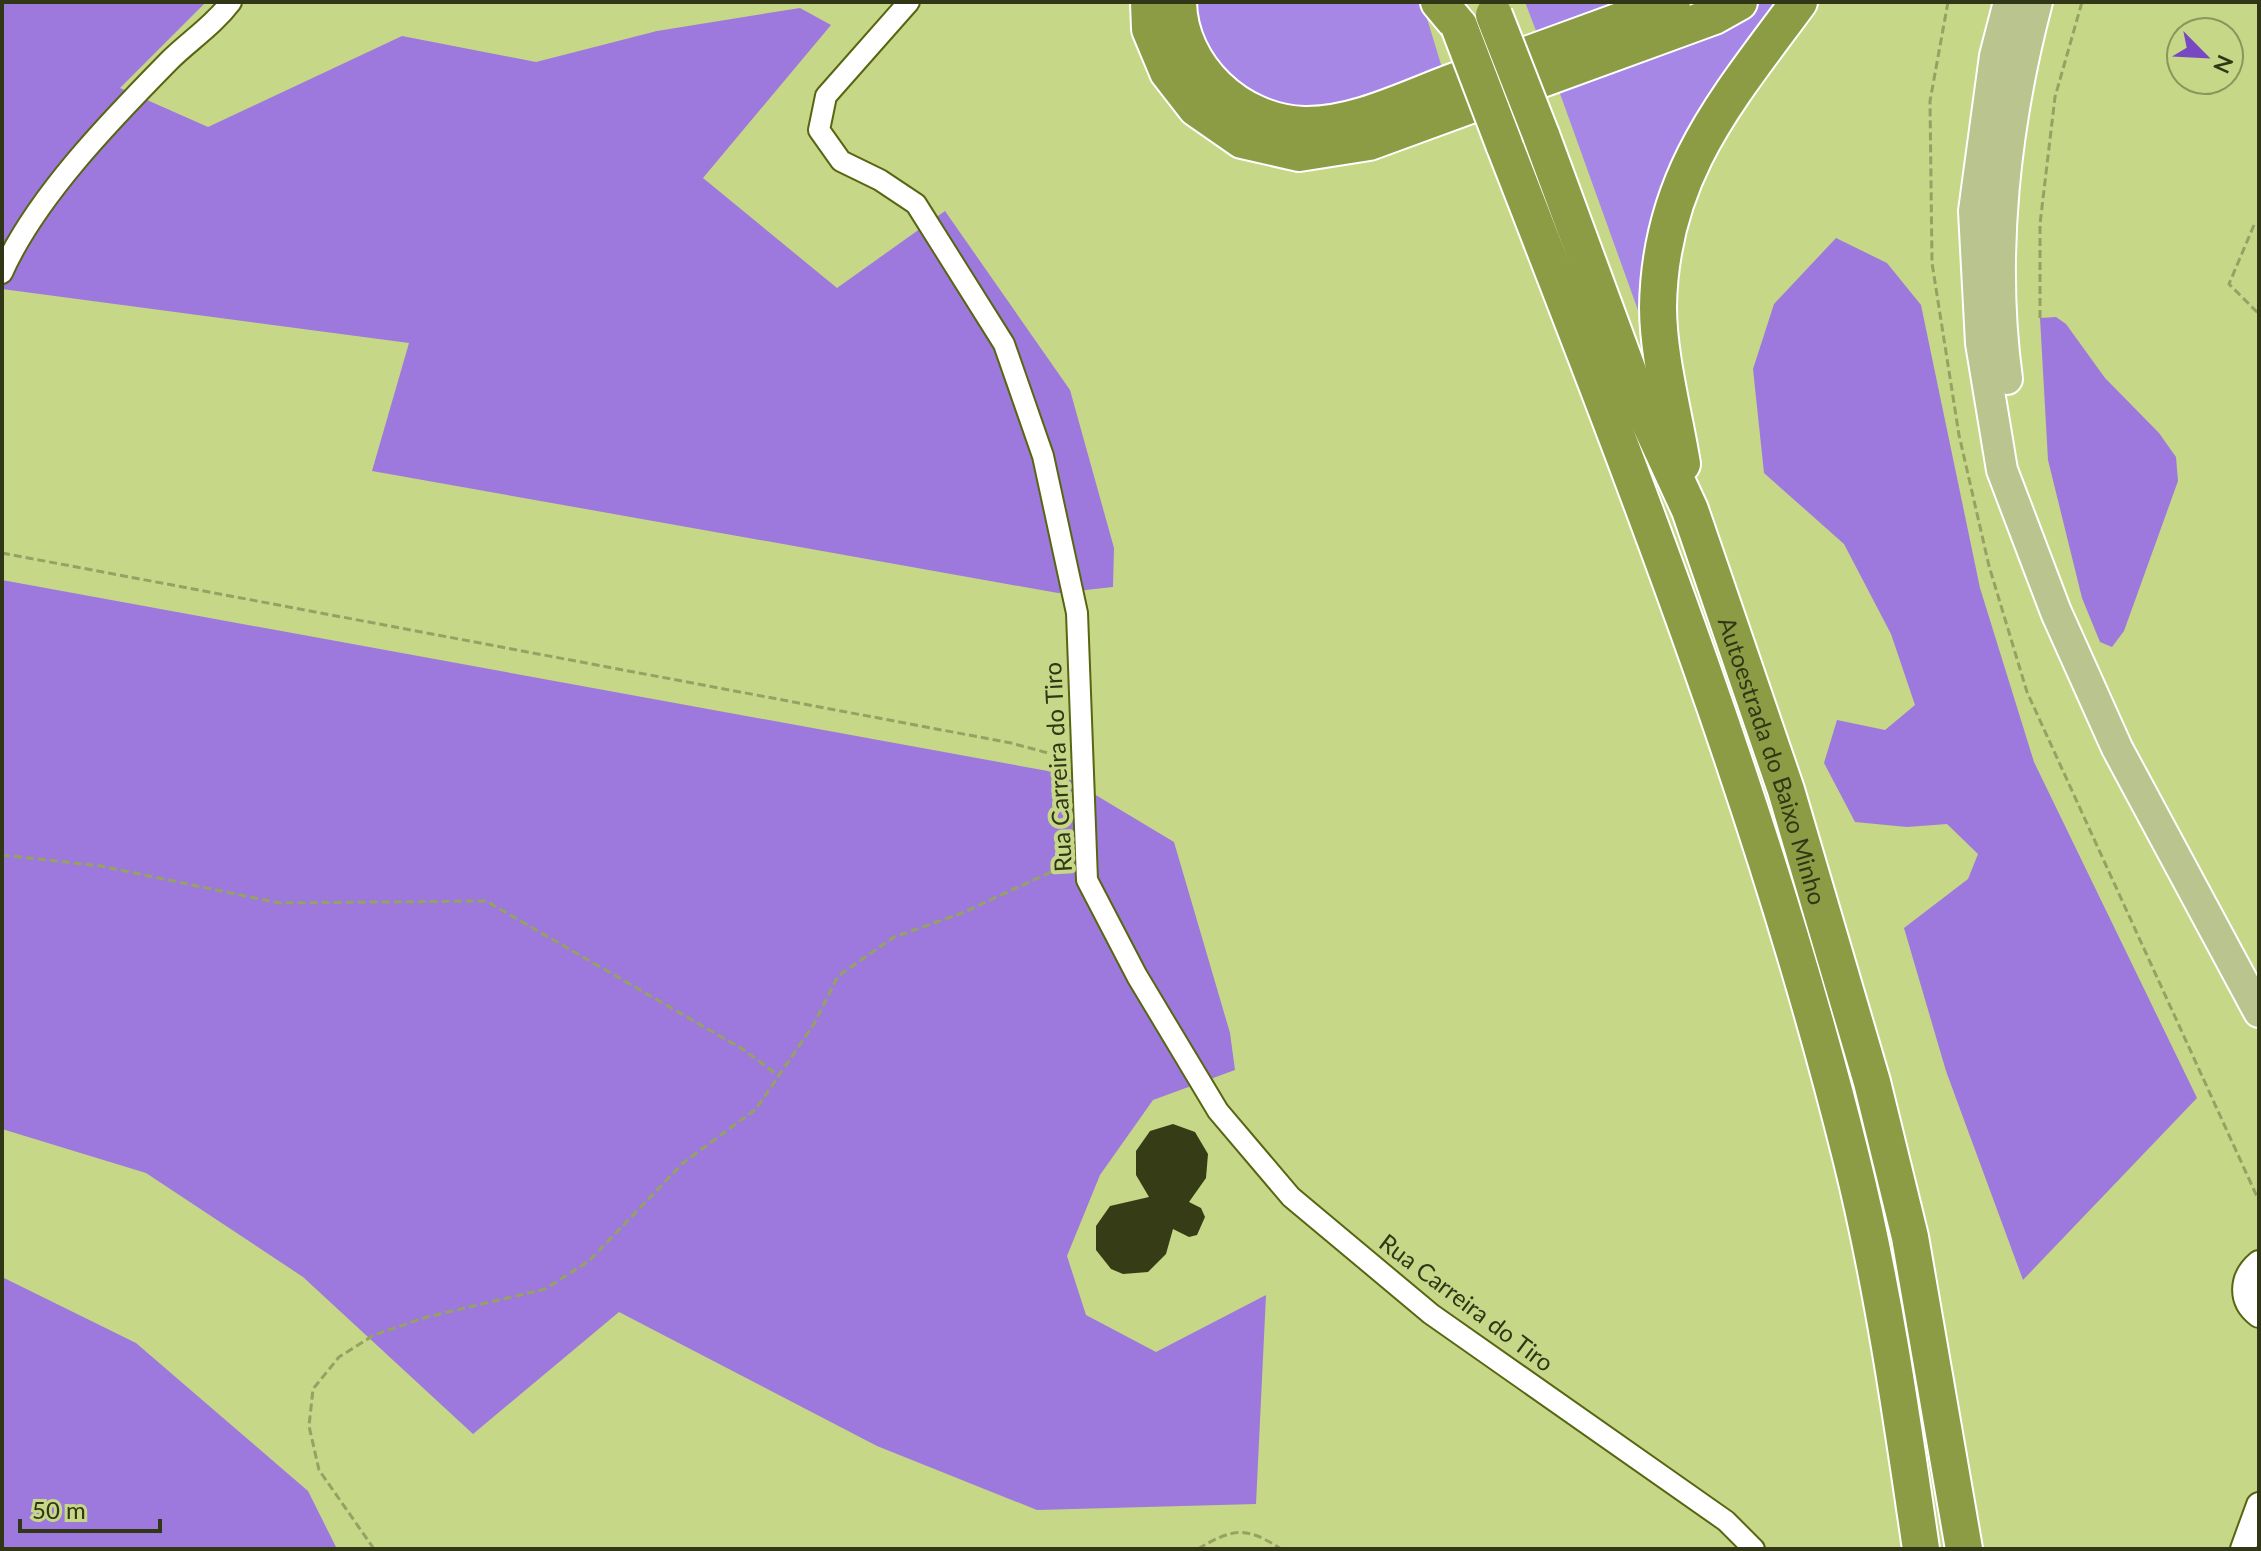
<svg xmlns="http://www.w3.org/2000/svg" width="2261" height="1551" viewBox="0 0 2261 1551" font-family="Lato,sans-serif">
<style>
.green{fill:#a787e6}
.forest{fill:#9d79de}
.building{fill:#363d16}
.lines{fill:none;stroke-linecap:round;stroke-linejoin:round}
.minor-casing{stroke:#586511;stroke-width:24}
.tertiary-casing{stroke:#586511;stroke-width:28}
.primary-casing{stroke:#fff;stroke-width:34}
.motorway-casing{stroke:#fff;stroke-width:40}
.path{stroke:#95a263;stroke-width:3;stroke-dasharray:8 4;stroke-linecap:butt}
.minor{stroke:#fff;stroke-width:20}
.tertiary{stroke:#fff;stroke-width:24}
.primary{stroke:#bac48f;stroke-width:30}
.motorway{stroke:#8c9c44;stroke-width:36}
.motorway-bridge-casing{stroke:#fff;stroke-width:40;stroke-linecap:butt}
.motorway-bridge{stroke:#8c9c44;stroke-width:36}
.labels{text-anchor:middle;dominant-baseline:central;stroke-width:8;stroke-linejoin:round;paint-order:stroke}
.street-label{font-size:24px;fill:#313716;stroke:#c6d788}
</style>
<rect width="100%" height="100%" fill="#c6d788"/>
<g class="green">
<path d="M 1195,2 L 1422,2 L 1443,71 C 1376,93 1278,136 1223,69 C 1205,48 1197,29 1195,2 Z"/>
<path d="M 1525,2 L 1635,2 L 1538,36 Z"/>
<path d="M 1762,2 L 1779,2 L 1645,317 L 1639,313 L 1558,88 L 1746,12 Z"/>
</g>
<g class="forest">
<path d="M 2,2 L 206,2 L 120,88 L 208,127 L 402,36 L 536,62 L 657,31 L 800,8 L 831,25 L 703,178 L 837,288 L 945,211 L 1070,390 L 1114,548 L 1113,587 L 1058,593 L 372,471 L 409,343 L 2,289 Z"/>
<path d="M 1836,238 L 1887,263 L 1921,305 L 1980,588 L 2034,762 L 2197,1098 L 2023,1280 L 1946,1071 L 1904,928 L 1968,879 L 1978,854 L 1947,824 L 1907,827 L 1855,822 L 1824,763 L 1837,720 L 1885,730 L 1915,705 L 1891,634 L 1844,544 L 1764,473 L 1753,369 L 1774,304 Z"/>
<path d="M 2056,317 L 2066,324 L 2105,378 L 2159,433 L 2176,457 L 2178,481 L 2124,631 L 2112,647 L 2100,642 L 2082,598 L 2048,460 L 2040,318 Z"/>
<path d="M 2,580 L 1059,773 L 1174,842 L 1230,1033 L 1235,1070 L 1153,1100 L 1100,1175 L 1067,1256 L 1086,1315 L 1156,1352 L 1266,1295 L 1256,1504 L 1037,1510 L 877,1446 L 619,1312 L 473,1434 L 303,1277 L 146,1173 L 2,1129 Z"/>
<path d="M 2,1277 L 136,1343 L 308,1491 L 337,1549 L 2,1549 Z"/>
</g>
<path class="building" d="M 1173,1124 L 1195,1132 L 1208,1154 L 1206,1178 L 1189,1202 L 1201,1208 L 1205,1217 L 1197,1235 L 1189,1237 L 1173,1229 L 1166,1254 L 1148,1272 L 1123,1274 L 1111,1269 L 1096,1250 L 1096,1226 L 1110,1206 L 1149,1197 L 1136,1175 L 1136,1151 L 1150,1131 Z"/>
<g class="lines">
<defs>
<g id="minor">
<path d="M 909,2 L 826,96 L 819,130 L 841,161 L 880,180 L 916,204 L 1004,344 L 1043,456 L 1077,613 L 1087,880 L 1137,976 L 1218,1111 L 1291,1197 L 1431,1314 L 1726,1521 L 1754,1549"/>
<path d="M 2,273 C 35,198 111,120 169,61 C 189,41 213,26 231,2"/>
</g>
<g id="tertiary">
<path d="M 2259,1263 C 2241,1278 2240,1301 2259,1315"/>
<path d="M 2243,1549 L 2259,1505"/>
</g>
<g id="primary">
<path d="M 2009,2 L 1995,56 L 1974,211 L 1981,343 L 2002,470 L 2056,612 L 2117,748 L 2259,1012"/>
<path d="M 2007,379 C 1990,255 2005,123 2037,2"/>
</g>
<g id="motorway">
<path d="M 1149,2 L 1150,29 L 1168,72 L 1196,108 L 1242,140 L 1299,153 L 1369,142 L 1714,16 L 1739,2"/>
<path d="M 1178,2 C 1179,67 1238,123 1304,125 C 1353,126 1405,100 1450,83 C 1524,56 1598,29 1672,2"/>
<path d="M 1439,2 L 1459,26"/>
<path id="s1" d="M 1541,135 L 1636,393 L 1690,510 L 1786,790 L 1872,1082 L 1910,1237 L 1964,1549"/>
<path d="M 1504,144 C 1633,476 1765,811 1851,1157 C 1883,1285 1902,1418 1921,1549"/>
<path d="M 1682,464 C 1674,415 1658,356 1658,307 C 1660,176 1726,101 1799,2"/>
</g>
</defs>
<use href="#minor" class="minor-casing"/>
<use href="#tertiary" class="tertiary-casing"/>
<use href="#primary" class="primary-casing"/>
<use href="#motorway" class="motorway-casing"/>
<g class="path">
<path d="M 1948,2 L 1930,101 L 1932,263 L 1959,435 L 1989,566 L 2027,692 L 2259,1201"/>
<path d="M 2254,225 L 2229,284 L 2259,314"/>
<path d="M 2040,318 L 2040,224 L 2055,97 L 2082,2"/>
<path d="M 2,553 L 1011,743 L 1063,757"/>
<path d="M 2,855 L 101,866 L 279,903 L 486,901 L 744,1050 L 779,1076"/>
<path d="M 374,1549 L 319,1470 L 309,1426 L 313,1389 L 339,1357 L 374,1335 L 427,1317 L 545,1289 L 589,1261 L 683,1163 L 756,1109 L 814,1024 L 838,976 L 894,937 L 962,913 L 1066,865"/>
<path d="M 1198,1549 C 1233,1528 1246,1526 1281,1549"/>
</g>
<use href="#minor" class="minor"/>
<use href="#tertiary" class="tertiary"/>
<use href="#primary" class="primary"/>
<use href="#motorway" class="motorway"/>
<defs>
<g id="motorway-bridge">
<path d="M 1494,15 L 1541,135"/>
<path d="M 1459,26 L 1504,144"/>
</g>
</defs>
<use href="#motorway-bridge" class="motorway-bridge-casing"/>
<use href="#motorway-bridge" class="motorway-bridge"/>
</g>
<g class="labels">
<g class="street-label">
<text stroke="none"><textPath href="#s1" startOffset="668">Autoestrada do Baixo Minho</textPath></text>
<text transform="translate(1057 767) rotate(-93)">Rua Carreira do Tiro</text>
<text transform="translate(1467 1302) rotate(37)">Rua Carreira do Tiro</text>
</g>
</g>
<rect width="2261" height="1551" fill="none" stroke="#313716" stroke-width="8"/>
<g transform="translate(2205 56) rotate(114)"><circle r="38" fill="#c6d788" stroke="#8a975a" stroke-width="2"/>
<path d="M0-6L14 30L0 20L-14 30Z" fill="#7848c0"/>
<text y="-12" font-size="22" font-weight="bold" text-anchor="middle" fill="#313716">N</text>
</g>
<path d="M20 1519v12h140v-12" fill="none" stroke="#313716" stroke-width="4"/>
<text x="32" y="1519" font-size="24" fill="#313716" stroke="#c6d788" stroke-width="6" paint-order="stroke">50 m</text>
</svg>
